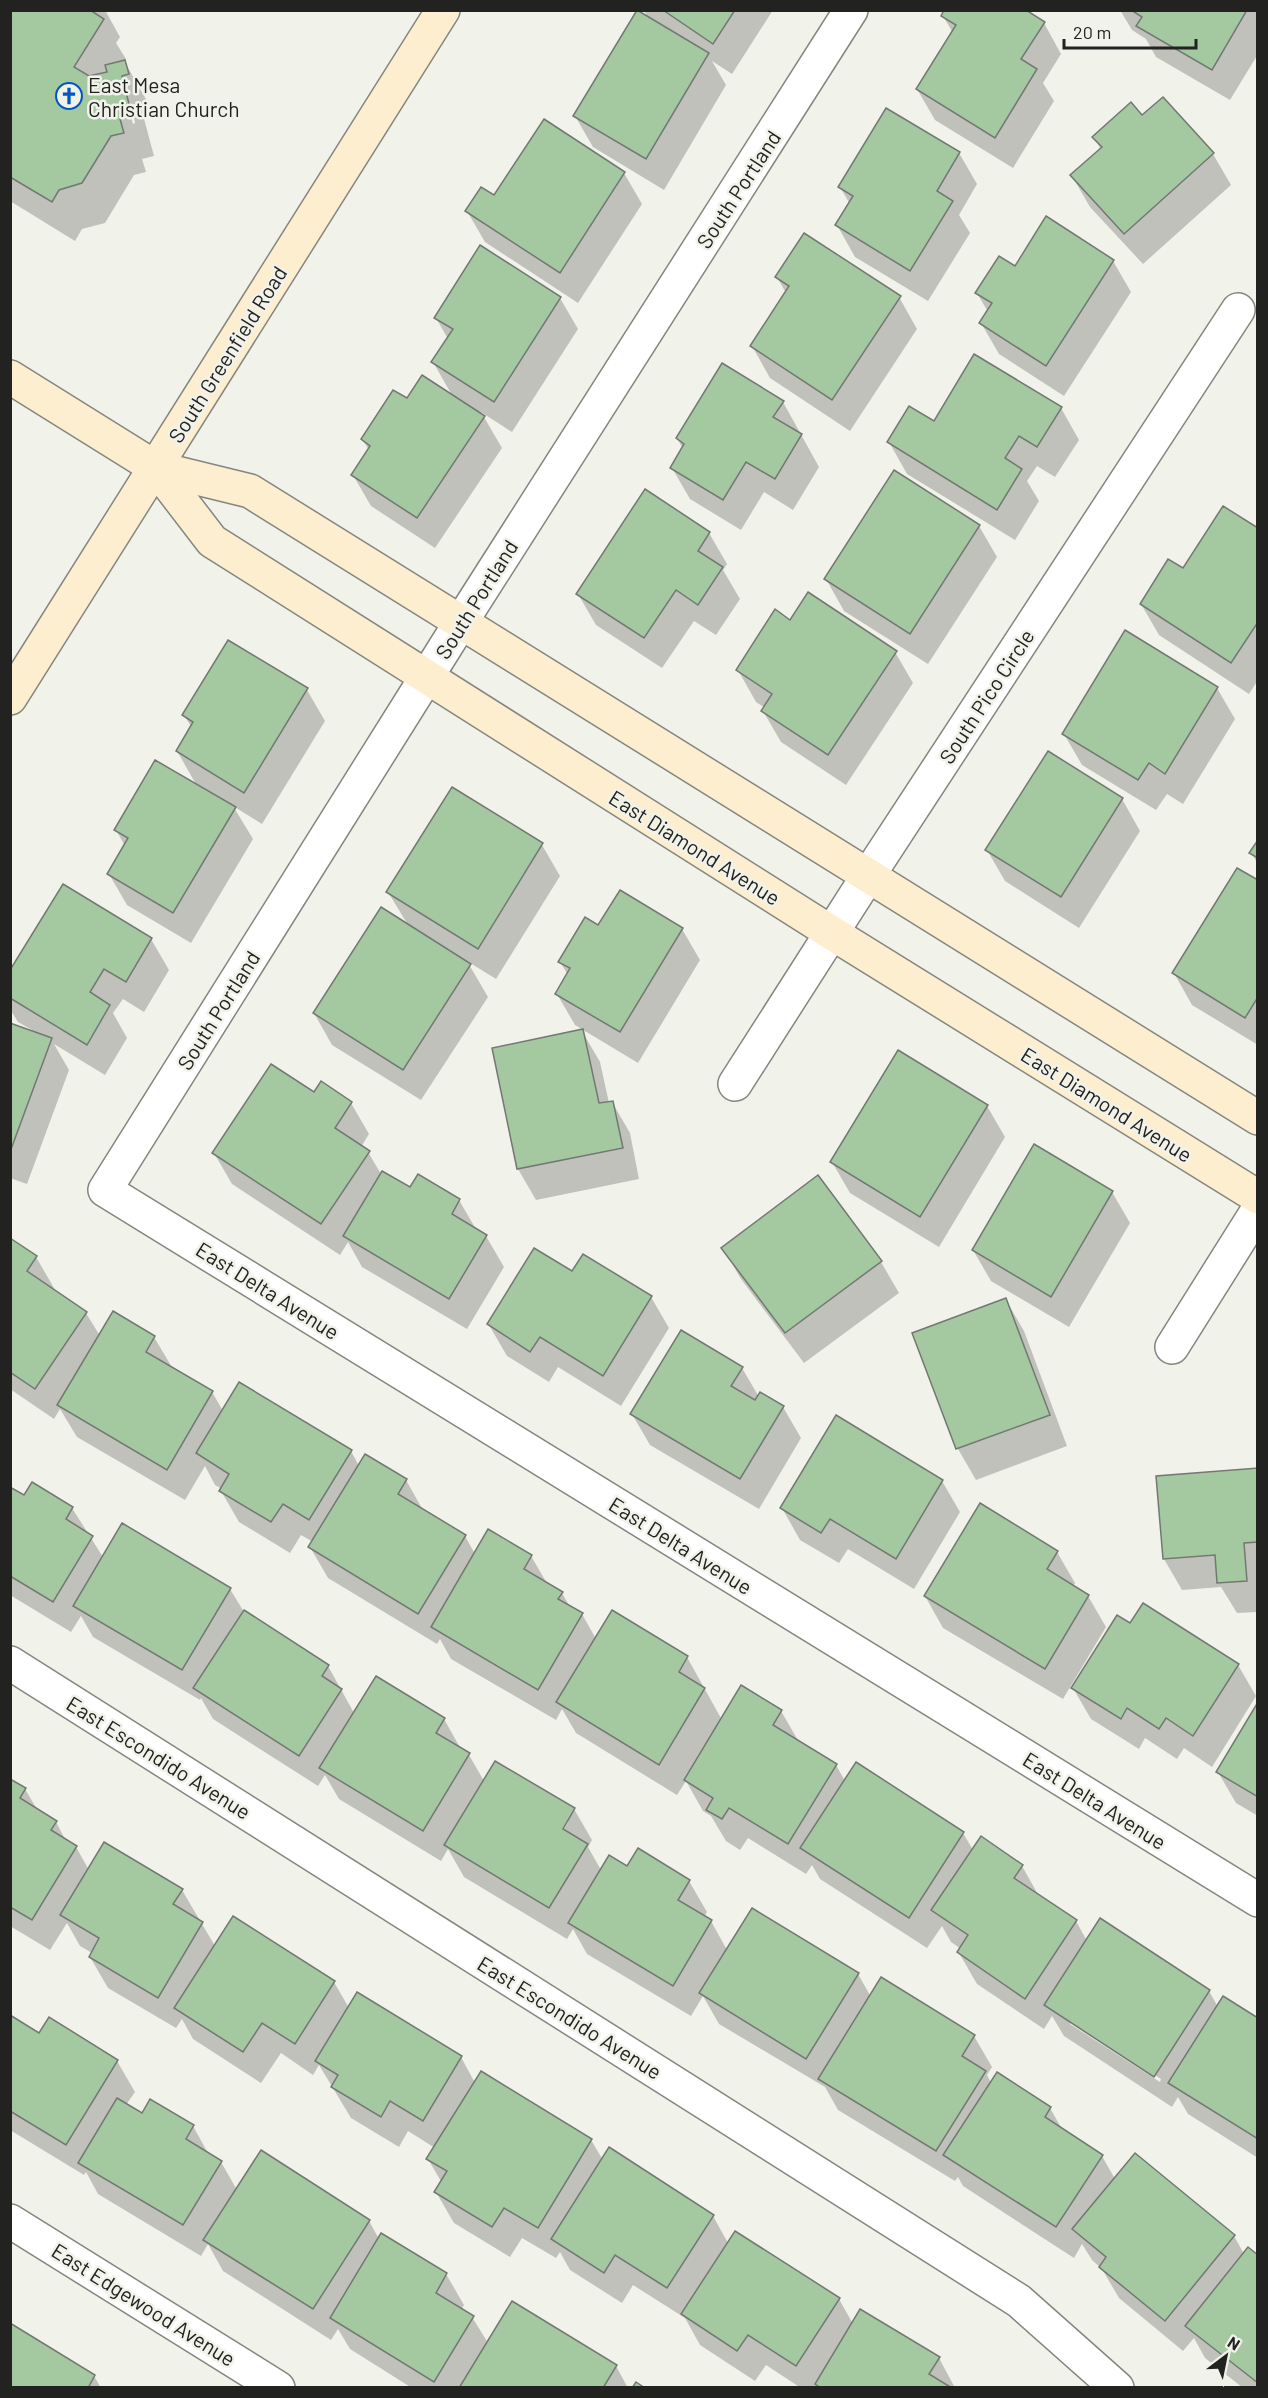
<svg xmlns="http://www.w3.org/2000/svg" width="1268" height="2398" viewBox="0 0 1268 2398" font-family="Barlow,sans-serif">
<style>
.shadow{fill:#0003;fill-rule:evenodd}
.building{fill:#a4c8a0;stroke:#737873;stroke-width:1.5}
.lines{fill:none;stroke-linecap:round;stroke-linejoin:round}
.street-casing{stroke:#85867f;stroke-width:36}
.secondary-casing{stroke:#85867f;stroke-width:36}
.street{stroke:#fff;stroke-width:33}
.secondary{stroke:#fdeecf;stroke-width:33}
.labels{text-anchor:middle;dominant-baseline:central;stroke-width:5;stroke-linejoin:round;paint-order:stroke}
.poi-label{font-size:21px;fill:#222320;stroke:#f1f2ea;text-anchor:start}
.street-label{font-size:21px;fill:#222320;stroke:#f1f2ea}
</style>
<rect width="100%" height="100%" fill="#f1f2ea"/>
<g class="shadow">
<path d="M 10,10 L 105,10 L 120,37 L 116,43 L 126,59 L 124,61 L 147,101 L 150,114 L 143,115 L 154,156 L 142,159 L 146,172 L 134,175 L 105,223 L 82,229 L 75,241 L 10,201 ZM 127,104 L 131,104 L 135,123 L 133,124 Z"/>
<path d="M 644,10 L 773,10 L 732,74 L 712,61 L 726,85 L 664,190 L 593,147 L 575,116 L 648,18 Z"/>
<path d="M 1120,10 L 1258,10 L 1258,54 L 1230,100 L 1156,57 L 1146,39 L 1132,30 Z"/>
<path d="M 943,16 L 1044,23 L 1061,54 L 1043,83 L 1054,101 L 1013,168 L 935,120 L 917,89 L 953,33 Z"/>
<path d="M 1142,118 L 1213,154 L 1231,185 L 1143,264 L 1090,207 L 1072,176 L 1101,150 L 1094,137 Z"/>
<path d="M 959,153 L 977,184 L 959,215 L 970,233 L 928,301 L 855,257 L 837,225 L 850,204 L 840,187 Z"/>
<path d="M 624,173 L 642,204 L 578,303 L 485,242 L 467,211 L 494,197 Z"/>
<path d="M 1113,261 L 1131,292 L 1064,396 L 999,354 L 981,323 L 988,312 L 977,293 L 1015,268 Z"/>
<path d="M 777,277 L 899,297 L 917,329 L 850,431 L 770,378 L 752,346 L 786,293 Z"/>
<path d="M 560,298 L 578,329 L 512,432 L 481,412 L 502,448 L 435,548 L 371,506 L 353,475 L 369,450 L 362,439 L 408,400 L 453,397 L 433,362 L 448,339 L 436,318 Z"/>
<path d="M 783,402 L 819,467 L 793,510 L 764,492 L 741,530 L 690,499 L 672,468 L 683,449 L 677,438 Z"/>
<path d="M 1061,408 L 1079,440 L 1055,477 L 1037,466 L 1027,481 L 1039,501 L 1015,540 L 907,474 L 889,442 L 934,423 Z"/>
<path d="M 979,526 L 997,557 L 928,664 L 844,611 L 826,579 Z"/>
<path d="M 1258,530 L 1258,680 L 1249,694 L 1159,635 L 1141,604 L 1183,570 Z"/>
<path d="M 709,533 L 727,564 L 723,570 L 740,599 L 716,635 L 694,621 L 662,668 L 596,625 L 578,594 Z"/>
<path d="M 791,622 L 895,652 L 913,683 L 846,785 L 781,742 L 763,711 L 765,708 L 756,702 L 738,670 Z"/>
<path d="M 229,642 L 307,690 L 325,721 L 262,824 L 233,806 L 253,839 L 191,943 L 127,905 L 109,874 L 125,846 L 116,830 L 197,786 L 177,751 L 192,728 L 184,715 Z"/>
<path d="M 1217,688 L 1235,719 L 1183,804 L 1167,794 L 1156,810 L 1082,765 L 1064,734 Z"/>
<path d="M 1122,799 L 1140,831 L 1079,928 L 1005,881 L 987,850 Z"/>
<path d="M 1258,843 L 1258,864 L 1251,853 Z"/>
<path d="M 542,845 L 560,876 L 496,979 L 467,961 L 488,997 L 421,1100 L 332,1045 L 314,1013 L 408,925 L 388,892 Z"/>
<path d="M 1258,882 L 1258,1045 L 1192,1005 L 1174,973 Z"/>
<path d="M 64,886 L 151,939 L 169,970 L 144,1012 L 123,999 L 113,1013 L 127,1038 L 105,1075 L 54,1044 L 69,1070 L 27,1184 L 10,1178 L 10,1024 L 34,1031 L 18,1022 L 10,1009 L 10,973 Z"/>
<path d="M 599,927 L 682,929 L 700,960 L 638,1063 L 575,1025 L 557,994 L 568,975 L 560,962 Z"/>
<path d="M 582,1031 L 600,1062 L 609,1103 L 612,1102 L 630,1133 L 639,1179 L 536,1200 L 518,1169 Z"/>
<path d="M 314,1094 L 351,1103 L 369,1134 L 361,1147 L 368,1152 L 381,1174 L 410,1189 L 459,1200 L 477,1231 L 486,1236 L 504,1267 L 467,1329 L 362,1267 L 348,1242 L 340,1255 L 232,1184 L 214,1153 Z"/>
<path d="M 987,1106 L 1005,1137 L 939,1247 L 850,1193 L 832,1162 Z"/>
<path d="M 818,1177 L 881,1262 L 899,1293 L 804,1363 L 741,1279 L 723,1248 Z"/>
<path d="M 1112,1192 L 1130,1223 L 1069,1327 L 991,1281 L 973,1250 Z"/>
<path d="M 10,1239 L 36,1257 L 54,1288 L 53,1290 L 86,1313 L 100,1336 L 154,1337 L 173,1369 L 212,1392 L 223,1411 L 351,1451 L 359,1466 L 406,1480 L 424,1512 L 465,1536 L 475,1554 L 531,1556 L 548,1585 L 562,1593 L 570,1607 L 582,1614 L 596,1639 L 687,1657 L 722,1720 L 742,1688 L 781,1711 L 799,1742 L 836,1765 L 845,1781 L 963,1833 L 973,1850 L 1022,1866 L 1040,1898 L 1076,1921 L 1087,1941 L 1209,1991 L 1218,2007 L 1258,2020 L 1258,2158 L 1188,2114 L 1178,2097 L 1172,2107 L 1064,2036 L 1052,2016 L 1044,2029 L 977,1984 L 959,1953 L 961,1949 L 951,1942 L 942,1926 L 927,1948 L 820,1879 L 812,1865 L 806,1874 L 748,1838 L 740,1850 L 726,1841 L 711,1816 L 703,1811 L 686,1781 L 677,1795 L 576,1733 L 562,1709 L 556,1720 L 451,1659 L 440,1639 L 437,1644 L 328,1578 L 310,1547 L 313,1542 L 301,1535 L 290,1553 L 239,1522 L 221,1491 L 222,1489 L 215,1485 L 205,1466 L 185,1500 L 77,1437 L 60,1409 L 54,1419 L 10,1389 ZM 1070,2020 L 1161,2079 L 1160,2082 L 1070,2024 Z"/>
<path d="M 572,1273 L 651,1297 L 669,1328 L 621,1406 L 558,1367 L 549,1382 L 507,1356 L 489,1325 Z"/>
<path d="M 1006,1300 L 1024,1331 L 1067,1446 L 976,1480 L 958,1449 L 914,1334 Z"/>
<path d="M 742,1368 L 759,1397 L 783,1407 L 801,1438 L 759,1509 L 650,1445 L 632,1414 Z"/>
<path d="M 1258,1470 L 1258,1612 L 1237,1613 L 1221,1587 L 1182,1590 L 1164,1559 Z"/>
<path d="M 942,1481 L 960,1512 L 914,1589 L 848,1549 L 839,1563 L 800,1540 L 782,1508 Z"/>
<path d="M 10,1488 L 25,1497 L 72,1508 L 103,1557 L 230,1589 L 244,1612 L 328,1666 L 354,1713 L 444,1719 L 462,1751 L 469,1755 L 484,1781 L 574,1809 L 592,1840 L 588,1847 L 601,1870 L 627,1868 L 689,1881 L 707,1912 L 704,1917 L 711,1921 L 727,1950 L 858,1974 L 871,1997 L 974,2036 L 992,2067 L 987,2075 L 991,2083 L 1050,2108 L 1063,2131 L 1102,2156 L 1115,2179 L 1135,2155 L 1234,2236 L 1244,2254 L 1258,2257 L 1258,2388 L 1243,2388 L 1205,2358 L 1194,2338 L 1183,2351 L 1119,2298 L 1102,2269 L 1092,2260 L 1082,2244 L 1074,2258 L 963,2186 L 958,2177 L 955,2181 L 838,2110 L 825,2087 L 719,2024 L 703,1996 L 691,2016 L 587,1954 L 573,1929 L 567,1939 L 464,1877 L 448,1849 L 441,1861 L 339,1799 L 325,1775 L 318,1786 L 213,1719 L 201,1698 L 200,1700 L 93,1637 L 81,1616 L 71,1632 L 10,1595 ZM 565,1822 L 568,1822 L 560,1836 Z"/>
<path d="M 1057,1552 L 1075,1583 L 1073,1586 L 1088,1596 L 1106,1627 L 1063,1699 L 943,1628 L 925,1596 Z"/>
<path d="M 1143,1605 L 1238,1665 L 1256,1696 L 1212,1767 L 1184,1748 L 1177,1759 L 1145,1738 L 1139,1749 L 1091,1719 L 1073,1688 L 1130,1625 Z"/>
<path d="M 1258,1705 L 1258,1816 L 1236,1803 L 1218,1772 Z"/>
<path d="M 10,1780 L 25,1789 L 38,1811 L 56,1822 L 66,1841 L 76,1847 L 89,1870 L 182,1890 L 215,1946 L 233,1918 L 334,1982 L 349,2008 L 461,2057 L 475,2083 L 481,2073 L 591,2140 L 603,2160 L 713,2216 L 728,2243 L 839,2299 L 853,2324 L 939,2358 L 955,2388 L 801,2388 L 766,2365 L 755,2381 L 700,2345 L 685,2318 L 633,2285 L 622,2303 L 570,2270 L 560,2252 L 556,2258 L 522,2238 L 510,2257 L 454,2223 L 436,2192 L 442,2183 L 428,2159 L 435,2148 L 408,2131 L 399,2147 L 351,2118 L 319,2065 L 313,2075 L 281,2053 L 261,2083 L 193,2039 L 182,2019 L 176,2028 L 108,1988 L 90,1957 L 92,1953 L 80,1946 L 67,1923 L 50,1950 L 10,1926 Z"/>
<path d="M 10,2017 L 40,2035 L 117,2061 L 135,2092 L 126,2105 L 143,2115 L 193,2126 L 209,2155 L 221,2162 L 237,2190 L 369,2221 L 379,2239 L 446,2274 L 464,2305 L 461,2310 L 472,2317 L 488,2343 L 616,2366 L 628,2388 L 412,2388 L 350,2349 L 338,2329 L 331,2340 L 223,2271 L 208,2244 L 201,2256 L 98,2194 L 86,2172 L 84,2175 L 10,2130 Z"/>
<path d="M 94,2376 L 101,2388 L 10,2388 Z"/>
</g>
<g class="building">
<path d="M 10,10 L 90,10 L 104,19 L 74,67 L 89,76 L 107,72 L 105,65 L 125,60 L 129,74 L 122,76 L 132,116 L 120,119 L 124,133 L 111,136 L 82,183 L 59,190 L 52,202 L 10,177 Z"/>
<path d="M 637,10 L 709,53 L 646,159 L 573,116 Z"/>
<path d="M 663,10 L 735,10 L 713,44 Z"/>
<path d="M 944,10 L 1026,10 L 1045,22 L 1021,59 L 1037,69 L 995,138 L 916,89 L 956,25 L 941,16 Z"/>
<path d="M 1131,10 L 1247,10 L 1212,70 L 1136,26 L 1142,17 Z"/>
<path d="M 1163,97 L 1214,153 L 1124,234 L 1070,175 L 1102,147 L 1092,137 L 1131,102 L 1142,115 Z"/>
<path d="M 886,108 L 960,152 L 937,191 L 953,201 L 910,271 L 835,225 L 853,196 L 838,187 Z"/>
<path d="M 544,119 L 625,172 L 560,273 L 465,211 L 481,187 L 494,195 Z"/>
<path d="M 1046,216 L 1114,260 L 1046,366 L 979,323 L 992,303 L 975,293 L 999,256 L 1015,266 Z"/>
<path d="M 804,233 L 901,296 L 832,400 L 750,346 L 789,286 L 775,277 Z"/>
<path d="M 480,245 L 561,297 L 494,402 L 431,362 L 453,329 L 434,318 Z"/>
<path d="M 974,354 L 1062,407 L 1037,447 L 1019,436 L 1005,458 L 1022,469 L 997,510 L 887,442 L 909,406 L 934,421 Z"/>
<path d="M 722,363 L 784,401 L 773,417 L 802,434 L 775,479 L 746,462 L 723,500 L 670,468 L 684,444 L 676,438 Z"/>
<path d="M 422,375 L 485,416 L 417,518 L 351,475 L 370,446 L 361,439 L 393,390 L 407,398 Z"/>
<path d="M 894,470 L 980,525 L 910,634 L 824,579 Z"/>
<path d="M 645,489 L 710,532 L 698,551 L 723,567 L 698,605 L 676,590 L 644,638 L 576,594 Z"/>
<path d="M 1223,506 L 1258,528 L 1258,622 L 1231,663 L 1140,604 L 1168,559 L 1183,568 Z"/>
<path d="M 808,592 L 897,651 L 828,755 L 761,711 L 772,694 L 736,670 L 775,609 L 790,620 Z"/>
<path d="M 1125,630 L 1218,687 L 1165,774 L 1149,763 L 1138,780 L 1062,734 Z"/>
<path d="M 228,640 L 308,688 L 244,793 L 176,751 L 193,722 L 182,715 Z"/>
<path d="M 1048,751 L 1123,798 L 1061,897 L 985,850 Z"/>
<path d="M 155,760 L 236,807 L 173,913 L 107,874 L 128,838 L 114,830 Z"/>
<path d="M 452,787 L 543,843 L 478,949 L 386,892 Z"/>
<path d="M 1258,840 L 1258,858 L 1249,853 Z"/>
<path d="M 1237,868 L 1258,880 L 1258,997 L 1245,1018 L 1172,973 Z"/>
<path d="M 63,884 L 152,938 L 126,982 L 104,969 L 90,992 L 110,1005 L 87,1045 L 10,998 L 10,970 Z"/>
<path d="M 620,890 L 683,928 L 620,1032 L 555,994 L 570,968 L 558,962 L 585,917 L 598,925 Z"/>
<path d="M 381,907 L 471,964 L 403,1070 L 313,1013 Z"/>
<path d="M 10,1023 L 52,1038 L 10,1152 Z"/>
<path d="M 583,1029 L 599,1103 L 613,1101 L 623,1148 L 517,1169 L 492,1048 Z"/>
<path d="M 898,1050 L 988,1105 L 920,1217 L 830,1162 Z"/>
<path d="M 271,1064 L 314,1092 L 321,1081 L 352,1102 L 335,1128 L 370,1151 L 321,1224 L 212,1153 Z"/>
<path d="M 1034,1144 L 1113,1191 L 1051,1297 L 972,1250 Z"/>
<path d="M 382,1171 L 410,1187 L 418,1174 L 460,1199 L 452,1214 L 487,1235 L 449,1299 L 343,1236 Z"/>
<path d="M 818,1175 L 882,1261 L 785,1333 L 721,1248 Z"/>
<path d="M 10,1238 L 37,1256 L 27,1271 L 87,1312 L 35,1389 L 10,1372 Z"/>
<path d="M 534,1248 L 572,1271 L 583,1254 L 652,1296 L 603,1376 L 540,1337 L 530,1352 L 487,1324 Z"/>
<path d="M 1006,1298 L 1050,1415 L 956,1449 L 912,1333 Z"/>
<path d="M 113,1311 L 155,1336 L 146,1352 L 213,1391 L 167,1470 L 57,1405 Z"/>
<path d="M 681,1330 L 743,1367 L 731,1386 L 755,1400 L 760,1392 L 784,1406 L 740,1479 L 630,1414 Z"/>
<path d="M 239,1382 L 352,1450 L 309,1520 L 283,1504 L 271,1522 L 219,1491 L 229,1474 L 196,1453 Z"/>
<path d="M 836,1415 L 943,1480 L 896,1559 L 830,1519 L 821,1533 L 780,1508 Z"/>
<path d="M 365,1454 L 407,1479 L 398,1494 L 466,1535 L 418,1614 L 308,1547 Z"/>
<path d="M 1258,1468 L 1258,1542 L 1244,1543 L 1247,1581 L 1217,1583 L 1215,1555 L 1163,1559 L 1156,1476 Z"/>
<path d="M 32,1482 L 73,1507 L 66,1519 L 93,1536 L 53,1602 L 10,1576 L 10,1487 L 24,1495 Z"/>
<path d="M 980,1503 L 1058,1551 L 1047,1569 L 1089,1595 L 1045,1669 L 924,1596 Z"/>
<path d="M 122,1523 L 231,1588 L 182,1670 L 73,1606 Z"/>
<path d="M 488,1529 L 532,1555 L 524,1569 L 563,1592 L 558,1599 L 583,1613 L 538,1690 L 431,1627 Z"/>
<path d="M 1143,1603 L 1239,1664 L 1193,1736 L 1166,1718 L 1159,1729 L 1127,1708 L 1121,1719 L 1071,1688 L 1117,1615 L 1130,1623 Z"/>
<path d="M 244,1610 L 329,1665 L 322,1676 L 342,1689 L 299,1756 L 193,1688 Z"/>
<path d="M 612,1610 L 688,1656 L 679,1672 L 705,1688 L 659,1765 L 556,1702 Z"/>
<path d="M 376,1676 L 445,1718 L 436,1733 L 470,1753 L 423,1831 L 319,1768 Z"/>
<path d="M 741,1685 L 782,1710 L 773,1725 L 837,1764 L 788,1844 L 729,1808 L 722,1819 L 706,1810 L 713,1798 L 684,1780 Z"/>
<path d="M 1258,1702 L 1258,1797 L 1216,1772 Z"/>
<path d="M 495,1761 L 575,1808 L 563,1829 L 588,1844 L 549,1908 L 444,1845 Z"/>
<path d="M 856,1762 L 964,1832 L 909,1918 L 800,1848 Z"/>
<path d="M 10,1779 L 26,1788 L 20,1798 L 57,1821 L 51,1830 L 77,1846 L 32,1920 L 10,1907 Z"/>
<path d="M 981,1836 L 1023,1865 L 1014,1878 L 1077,1920 L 1025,1999 L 957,1952 L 968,1935 L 931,1910 Z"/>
<path d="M 104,1842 L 183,1889 L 173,1904 L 203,1922 L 158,1998 L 89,1957 L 99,1938 L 60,1915 Z"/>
<path d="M 638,1848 L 690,1880 L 678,1900 L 712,1920 L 673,1986 L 568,1923 L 609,1855 L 627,1866 Z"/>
<path d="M 752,1908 L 859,1973 L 806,2059 L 699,1993 Z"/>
<path d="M 233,1916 L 335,1981 L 295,2044 L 262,2023 L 243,2052 L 174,2008 Z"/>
<path d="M 1100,1918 L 1210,1990 L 1154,2077 L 1044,2005 Z"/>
<path d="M 881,1977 L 975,2035 L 962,2056 L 986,2071 L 936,2151 L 818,2079 Z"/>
<path d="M 357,1992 L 462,2056 L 423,2121 L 390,2101 L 381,2117 L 331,2087 L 338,2075 L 315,2061 Z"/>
<path d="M 1223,1996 L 1258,2018 L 1258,2139 L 1168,2083 Z"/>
<path d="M 10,2015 L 39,2033 L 49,2017 L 118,2060 L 66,2145 L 10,2111 Z"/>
<path d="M 481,2071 L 592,2139 L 538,2228 L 504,2208 L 492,2227 L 434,2192 L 447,2171 L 426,2159 Z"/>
<path d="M 997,2072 L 1051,2107 L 1045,2117 L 1103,2155 L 1056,2227 L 943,2155 Z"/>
<path d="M 117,2098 L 142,2113 L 150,2099 L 194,2125 L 186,2139 L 222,2161 L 183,2225 L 78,2163 Z"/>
<path d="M 609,2147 L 714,2215 L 667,2288 L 615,2255 L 604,2273 L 551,2239 Z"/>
<path d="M 261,2150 L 370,2220 L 313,2309 L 203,2240 Z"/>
<path d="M 1135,2153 L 1235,2235 L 1165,2321 L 1099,2267 L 1106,2257 L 1072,2229 Z"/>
<path d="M 735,2231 L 840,2298 L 796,2366 L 748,2335 L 737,2351 L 681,2314 Z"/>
<path d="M 381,2233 L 447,2273 L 436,2293 L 474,2316 L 434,2382 L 330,2318 Z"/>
<path d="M 1248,2247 L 1258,2255 L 1258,2383 L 1185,2326 Z"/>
<path d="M 512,2301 L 617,2365 L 603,2388 L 459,2388 Z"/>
<path d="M 860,2309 L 940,2357 L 929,2374 L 952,2388 L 821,2388 L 815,2384 Z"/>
<path d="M 10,2323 L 95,2375 L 88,2388 L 10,2388 Z"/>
<path d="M 636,2382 L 645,2388 L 632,2388 Z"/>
</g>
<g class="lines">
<defs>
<g id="street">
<path d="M 851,10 L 461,622 L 105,1190 L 1258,1900"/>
<path d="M 735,1084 L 868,876 L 1238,310"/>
<path d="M 1172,1347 L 1258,1210"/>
<path d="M 10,1663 L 1019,2301 L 1117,2388"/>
<path d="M 10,2221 L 278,2388"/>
</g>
<g id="secondary">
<path d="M 10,377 L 156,468 L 250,491 L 1258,1118"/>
<path d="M 156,468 L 212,541 L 832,933 L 1258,1197"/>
<path d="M 10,698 L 443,10"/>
</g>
</defs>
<use href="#street" class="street-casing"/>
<use href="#secondary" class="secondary-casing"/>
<use href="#street" class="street"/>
<use href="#secondary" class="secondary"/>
</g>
<defs>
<symbol id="church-ring" viewBox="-11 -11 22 22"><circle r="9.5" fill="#f1f2ea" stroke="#0057c0" stroke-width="1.5"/><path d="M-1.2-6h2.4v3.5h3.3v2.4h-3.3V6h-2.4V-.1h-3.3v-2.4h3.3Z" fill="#0057c0"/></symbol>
</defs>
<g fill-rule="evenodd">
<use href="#church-ring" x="54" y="81" width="30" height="30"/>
</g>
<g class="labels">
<g class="poi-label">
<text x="88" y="84">East Mesa<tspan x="88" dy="24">Christian Church</tspan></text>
</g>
<g class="street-label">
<text transform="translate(738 189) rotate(-57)">South Portland</text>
<text transform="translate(227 354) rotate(-58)">South Greenfield Road</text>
<text transform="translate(476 599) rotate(-58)">South Portland</text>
<text transform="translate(986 696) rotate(-57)">South Pico Circle</text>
<text transform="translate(695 847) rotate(32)">East Diamond Avenue</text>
<text transform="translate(218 1010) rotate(-58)">South Portland</text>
<text transform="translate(1107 1104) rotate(32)">East Diamond Avenue</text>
<text transform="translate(268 1290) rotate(32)">East Delta Avenue</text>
<text transform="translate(681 1545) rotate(32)">East Delta Avenue</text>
<text transform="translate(159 1757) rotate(32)">East Escondido Avenue</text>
<text transform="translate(1095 1800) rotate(32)">East Delta Avenue</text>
<text transform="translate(570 2017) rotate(32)">East Escondido Avenue</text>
<text transform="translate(144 2304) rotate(32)">East Edgewood Avenue</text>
</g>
</g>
<rect width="1268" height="2398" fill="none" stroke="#222320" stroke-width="24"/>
<g transform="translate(1226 2356) rotate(32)" stroke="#f1f2ea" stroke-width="4.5" paint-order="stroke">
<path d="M0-4.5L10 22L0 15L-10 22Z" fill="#222320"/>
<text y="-9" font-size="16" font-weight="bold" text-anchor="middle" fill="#222320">N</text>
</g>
<path d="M1064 39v9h132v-9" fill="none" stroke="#222320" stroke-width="3"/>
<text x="1073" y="39" font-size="18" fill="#222320" stroke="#f1f2ea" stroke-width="4.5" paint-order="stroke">20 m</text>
</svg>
